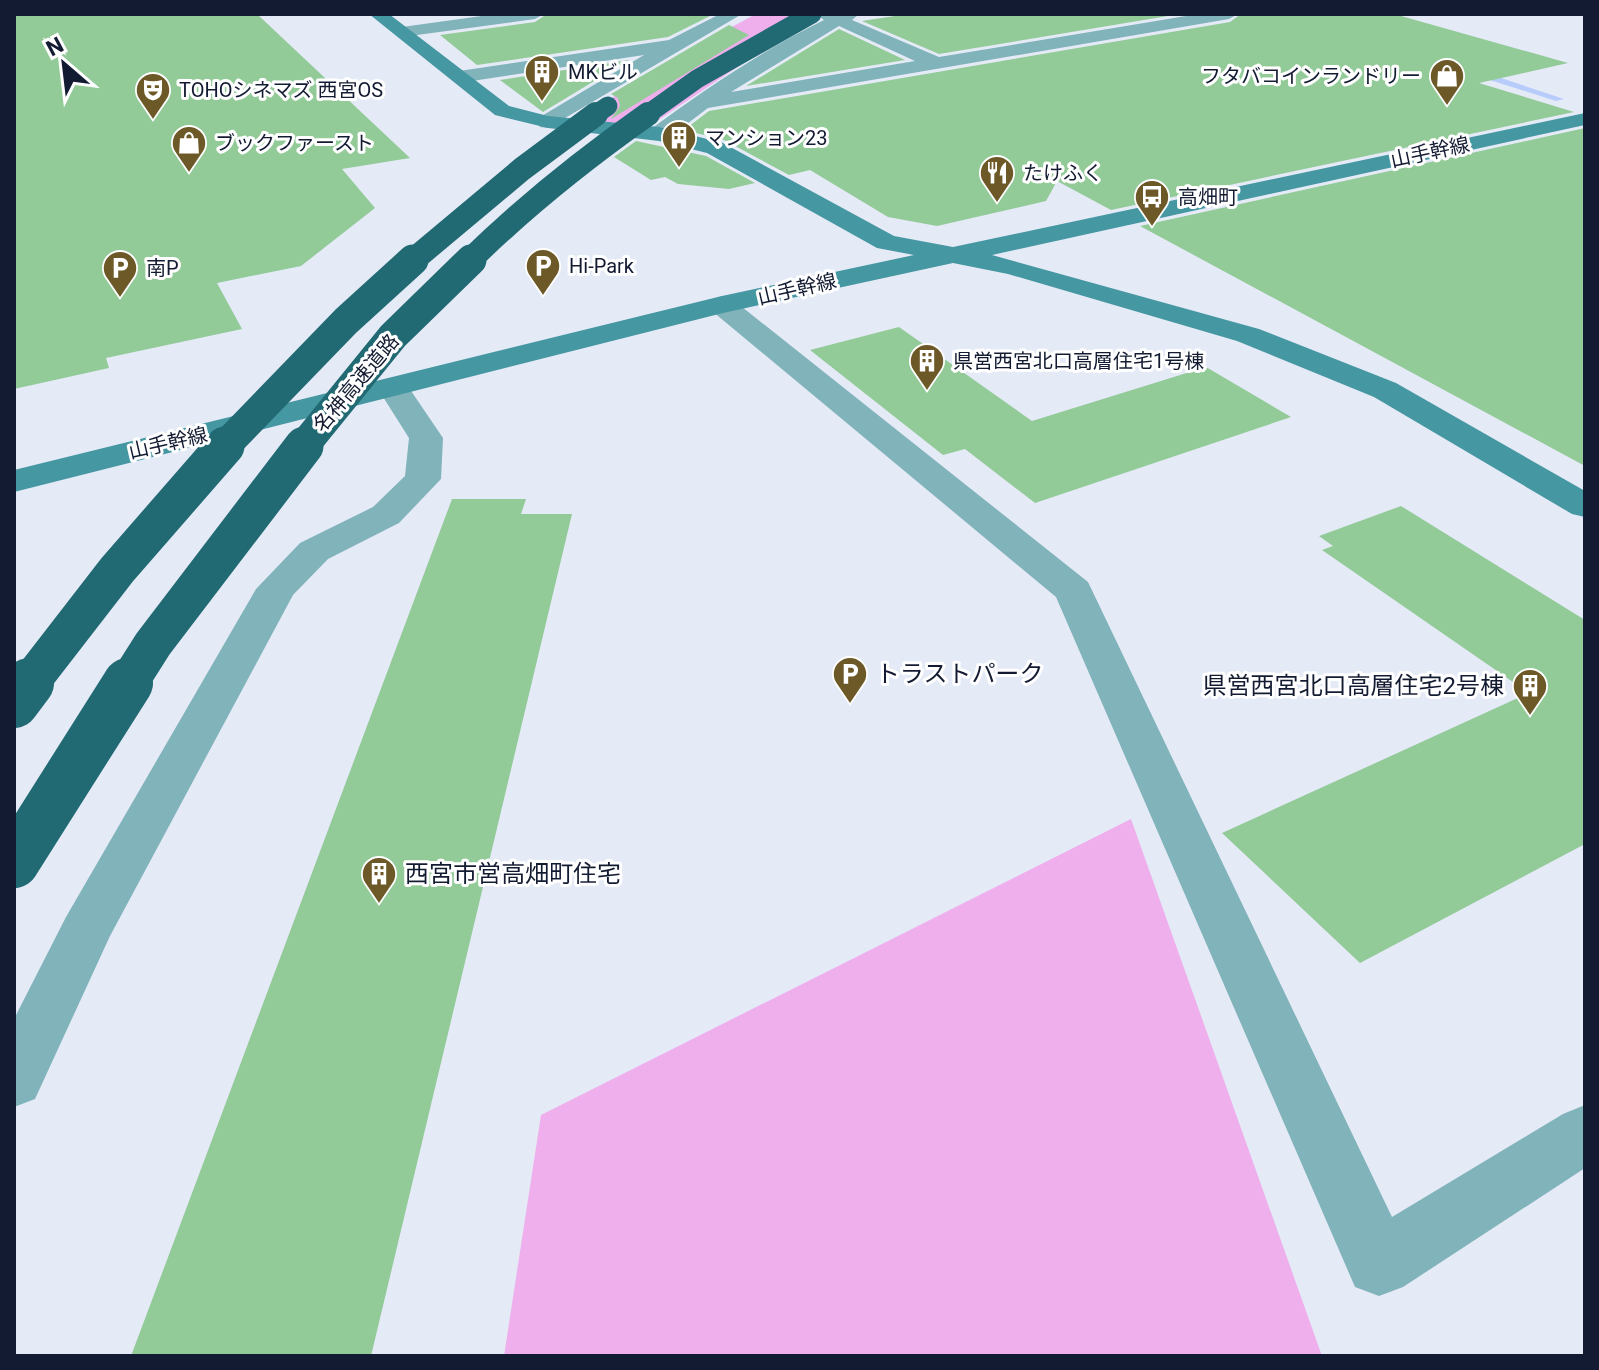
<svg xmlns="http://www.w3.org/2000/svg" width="1599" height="1370" viewBox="0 0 1599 1370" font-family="Roboto,'Noto Sans JP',sans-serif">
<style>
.green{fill:#eeafec}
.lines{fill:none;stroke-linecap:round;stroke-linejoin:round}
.stream{fill:#b8ccfc;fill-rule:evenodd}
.building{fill:#92ca98}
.street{fill:#81b3ba;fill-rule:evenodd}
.secondary{fill:#4597a2;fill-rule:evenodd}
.highway-bridge-far4{stroke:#216a73;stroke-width:19}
.highway-bridge-far3{stroke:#216a73;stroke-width:24}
.highway-bridge-far2{stroke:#216a73;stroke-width:31}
.highway-bridge-far1{stroke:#216a73;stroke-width:39}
.highway-bridge{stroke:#216a73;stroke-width:50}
.labels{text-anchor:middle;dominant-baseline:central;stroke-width:6;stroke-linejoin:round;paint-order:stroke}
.far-poi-label{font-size:20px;fill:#131b32;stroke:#fff;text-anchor:start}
.far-street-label{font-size:20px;fill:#131b32;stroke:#fff}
.poi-label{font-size:24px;fill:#131b32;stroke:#fff;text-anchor:start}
</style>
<rect width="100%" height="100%" fill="#e5eaf7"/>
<g class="green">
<path d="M 756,14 L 811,14 L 821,18 L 742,64 L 645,129 L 574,122 L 681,54 Z"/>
<path d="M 1131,819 L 1322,1356 L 504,1356 L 541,1115 Z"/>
</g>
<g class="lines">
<path class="stream" d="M 1471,70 L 1477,70 L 1564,99 L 1556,101 L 1471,74 Z"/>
</g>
<g class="building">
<path d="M 14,14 L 257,14 L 410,158 L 342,169 L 375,208 L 301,266 L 217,283 L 242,329 L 106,358 L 109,368 L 14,389 Z"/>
<path d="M 547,14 L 707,14 L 710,16 L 668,37 L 477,65 L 440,35 L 535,22 Z"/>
<path d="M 908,14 L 1180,14 L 939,54 L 862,21 Z"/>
<path d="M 1241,14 L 1394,14 L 1568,63 L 1479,83 L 1574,112 L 1111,210 L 1057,181 L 1046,201 L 937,226 L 888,217 L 810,170 L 789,175 L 724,140 L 684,130 L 709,111 L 1230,22 Z"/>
<path d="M 729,25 L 749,35 L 611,119 L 620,106 L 618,98 L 611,94 Z"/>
<path d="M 839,29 L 905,60 L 746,86 Z"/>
<path d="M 629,60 L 543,112 L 500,80 Z"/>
<path d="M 1585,128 L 1585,466 L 1140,226 Z"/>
<path d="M 636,141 L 706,156 L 755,183 L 729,189 L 678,184 L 665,177 L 651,180 L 614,157 Z"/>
<path d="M 899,327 L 1032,421 L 1206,367 L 1291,417 L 1035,503 L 965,449 L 943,455 L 810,350 Z"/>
<path d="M 452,499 L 526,499 L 521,514 L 572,514 L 371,1356 L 131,1356 Z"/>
<path d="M 1401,506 L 1585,620 L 1585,844 L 1360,963 L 1222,833 L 1529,693 L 1322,550 L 1333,546 L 1319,536 Z"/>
</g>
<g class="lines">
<g class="street">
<path d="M 496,14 L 544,14 L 535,19 L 402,37 L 393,32 L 402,27 Z"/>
<path d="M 720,14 L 742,14 L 548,128 L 540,127 L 537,122 L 540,117 L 644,55 L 459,83 L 449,77 L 459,71 L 669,40 Z"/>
<path d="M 816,14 L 859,14 L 852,20 L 939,57 L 1198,14 L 1238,14 L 1229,19 L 708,108 L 667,139 L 651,139 L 648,134 L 651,129 C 706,89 763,50 824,20 ZM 839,26 L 915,61 L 731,92 Z"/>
<path d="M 722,296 L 732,299 L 1088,582 L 1392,1217 L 1563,1114 L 1585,1105 L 1585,1168 L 1403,1287 L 1379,1296 L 1355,1287 L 1056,597 L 712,311 L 708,305 L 712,299 Z"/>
<path d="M 394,379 L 405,382 L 443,438 L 441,479 L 399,523 L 328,559 L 293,595 L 110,936 L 35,1099 L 14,1107 L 14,1019 L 66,917 L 256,589 L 300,543 L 373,507 L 405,476 L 409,438 L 378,389 L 383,382 Z"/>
</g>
<path class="secondary" d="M 369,14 L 389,14 L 509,106 L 548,116 L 659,127 L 723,143 L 894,236 L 953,247 L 1585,113 L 1585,125 L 992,255 L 1259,329 L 1396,383 L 1585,491 L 1585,517 L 1572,514 L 1374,397 L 1237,341 L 1008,274 L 953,263 L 723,313 L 14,492 L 14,470 L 722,296 L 914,255 L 877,248 L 707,153 L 659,141 L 548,128 L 495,115 Z"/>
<g class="highway-bridge-far4">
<path d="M 593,116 L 608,106"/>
<path d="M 645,116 L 697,79 L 812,14"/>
</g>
<g class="highway-bridge-far3">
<path d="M 411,262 L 522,169 L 596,114"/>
<path d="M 468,262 C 524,207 584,159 648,114"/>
</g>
<g class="highway-bridge-far2">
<path d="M 223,448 L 346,321 L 413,260"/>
<path d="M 302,448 L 393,336 L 471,260"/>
</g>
<g class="highway-bridge-far1">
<path d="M 28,685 L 117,570 L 225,446"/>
<path d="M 127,685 L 153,644 L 304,446"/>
</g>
<g class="highway-bridge">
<path d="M 14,703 L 29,683"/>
<path d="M 14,863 L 128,683"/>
</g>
</g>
<defs>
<symbol id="building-pin" viewBox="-11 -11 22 30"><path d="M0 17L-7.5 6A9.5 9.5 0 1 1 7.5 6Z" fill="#6c5927" stroke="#fff"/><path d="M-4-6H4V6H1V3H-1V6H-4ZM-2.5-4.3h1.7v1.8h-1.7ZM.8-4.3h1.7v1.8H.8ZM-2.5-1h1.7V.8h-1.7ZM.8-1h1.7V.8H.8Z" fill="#fff"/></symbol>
<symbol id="shop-pin" viewBox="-11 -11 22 30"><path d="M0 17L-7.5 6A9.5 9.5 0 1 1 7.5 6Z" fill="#6c5927" stroke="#fff"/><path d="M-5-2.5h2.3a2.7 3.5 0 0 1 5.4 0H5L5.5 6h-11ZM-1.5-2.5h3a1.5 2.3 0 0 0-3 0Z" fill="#fff"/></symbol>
<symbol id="theatre-pin" viewBox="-11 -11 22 30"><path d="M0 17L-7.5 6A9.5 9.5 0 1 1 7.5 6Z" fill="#6c5927" stroke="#fff"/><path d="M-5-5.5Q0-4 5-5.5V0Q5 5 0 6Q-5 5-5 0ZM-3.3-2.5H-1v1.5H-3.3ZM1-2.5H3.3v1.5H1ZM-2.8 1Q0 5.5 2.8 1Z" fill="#fff"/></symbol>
<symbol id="restaurant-pin" viewBox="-11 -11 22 30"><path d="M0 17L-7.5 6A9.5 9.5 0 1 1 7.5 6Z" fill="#6c5927" stroke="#fff"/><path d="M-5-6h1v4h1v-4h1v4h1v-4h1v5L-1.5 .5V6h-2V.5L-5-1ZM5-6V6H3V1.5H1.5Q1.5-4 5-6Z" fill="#fff"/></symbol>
<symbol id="bus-pin" viewBox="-11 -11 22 30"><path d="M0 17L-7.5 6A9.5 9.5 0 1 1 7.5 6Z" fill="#6c5927" stroke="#fff"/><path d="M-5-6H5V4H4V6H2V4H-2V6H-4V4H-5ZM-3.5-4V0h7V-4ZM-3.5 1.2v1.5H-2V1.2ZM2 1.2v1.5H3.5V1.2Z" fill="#fff"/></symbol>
<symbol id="parking-pin" viewBox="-11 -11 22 30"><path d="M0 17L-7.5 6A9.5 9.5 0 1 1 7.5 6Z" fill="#6c5927" stroke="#fff"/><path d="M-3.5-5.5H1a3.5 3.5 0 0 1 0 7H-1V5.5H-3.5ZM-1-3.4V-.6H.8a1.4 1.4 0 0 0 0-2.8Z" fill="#fff"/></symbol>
</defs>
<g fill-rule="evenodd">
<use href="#building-pin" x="522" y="52" width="40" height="54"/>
<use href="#shop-pin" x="1427" y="56" width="40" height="54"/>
<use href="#theatre-pin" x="133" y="70" width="40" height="54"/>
<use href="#building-pin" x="659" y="118" width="40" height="54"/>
<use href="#shop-pin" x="169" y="123" width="40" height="54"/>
<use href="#restaurant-pin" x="977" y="153" width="40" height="54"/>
<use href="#bus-pin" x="1132" y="177" width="40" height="54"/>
<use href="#parking-pin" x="523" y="246" width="40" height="54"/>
<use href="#parking-pin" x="100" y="248" width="40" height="54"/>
<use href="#building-pin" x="907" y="341" width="40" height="54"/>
<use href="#parking-pin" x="830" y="654" width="40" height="54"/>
<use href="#building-pin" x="1510" y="666" width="40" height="54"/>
<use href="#building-pin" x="359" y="854" width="40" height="54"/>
</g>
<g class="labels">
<g class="far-poi-label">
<text x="568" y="72">MKビル</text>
<text x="1421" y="76" text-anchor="end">フタバコインランドリー</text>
<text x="179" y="90">TOHOシネマズ 西宮OS</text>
<text x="705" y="138">マンション23</text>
<text x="215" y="143">ブックファースト</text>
<text x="1023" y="173">たけふく</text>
<text x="1178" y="197">高畑町</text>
<text x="569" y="266">Hi-Park</text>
<text x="146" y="268">南P</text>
<text x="953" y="361">県営西宮北口高層住宅1号棟</text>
</g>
<g class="far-street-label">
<text transform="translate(1430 152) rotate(-12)">山手幹線</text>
<text transform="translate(797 289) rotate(-13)">山手幹線</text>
<text transform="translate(356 383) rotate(-50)">名神高速道路</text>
<text transform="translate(168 443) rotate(-13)">山手幹線</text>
</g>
<g class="poi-label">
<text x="876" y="674">トラストパーク</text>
<text x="1504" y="686" text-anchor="end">県営西宮北口高層住宅2号棟</text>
<text x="405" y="874">西宮市営高畑町住宅</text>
</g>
</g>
<rect width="1599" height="1370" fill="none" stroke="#131b32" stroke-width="32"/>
<g transform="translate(64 64) rotate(332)" stroke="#ffffff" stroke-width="6" paint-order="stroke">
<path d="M0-6L14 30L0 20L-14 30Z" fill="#131b32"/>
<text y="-12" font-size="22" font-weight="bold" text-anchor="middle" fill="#131b32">N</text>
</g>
</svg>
